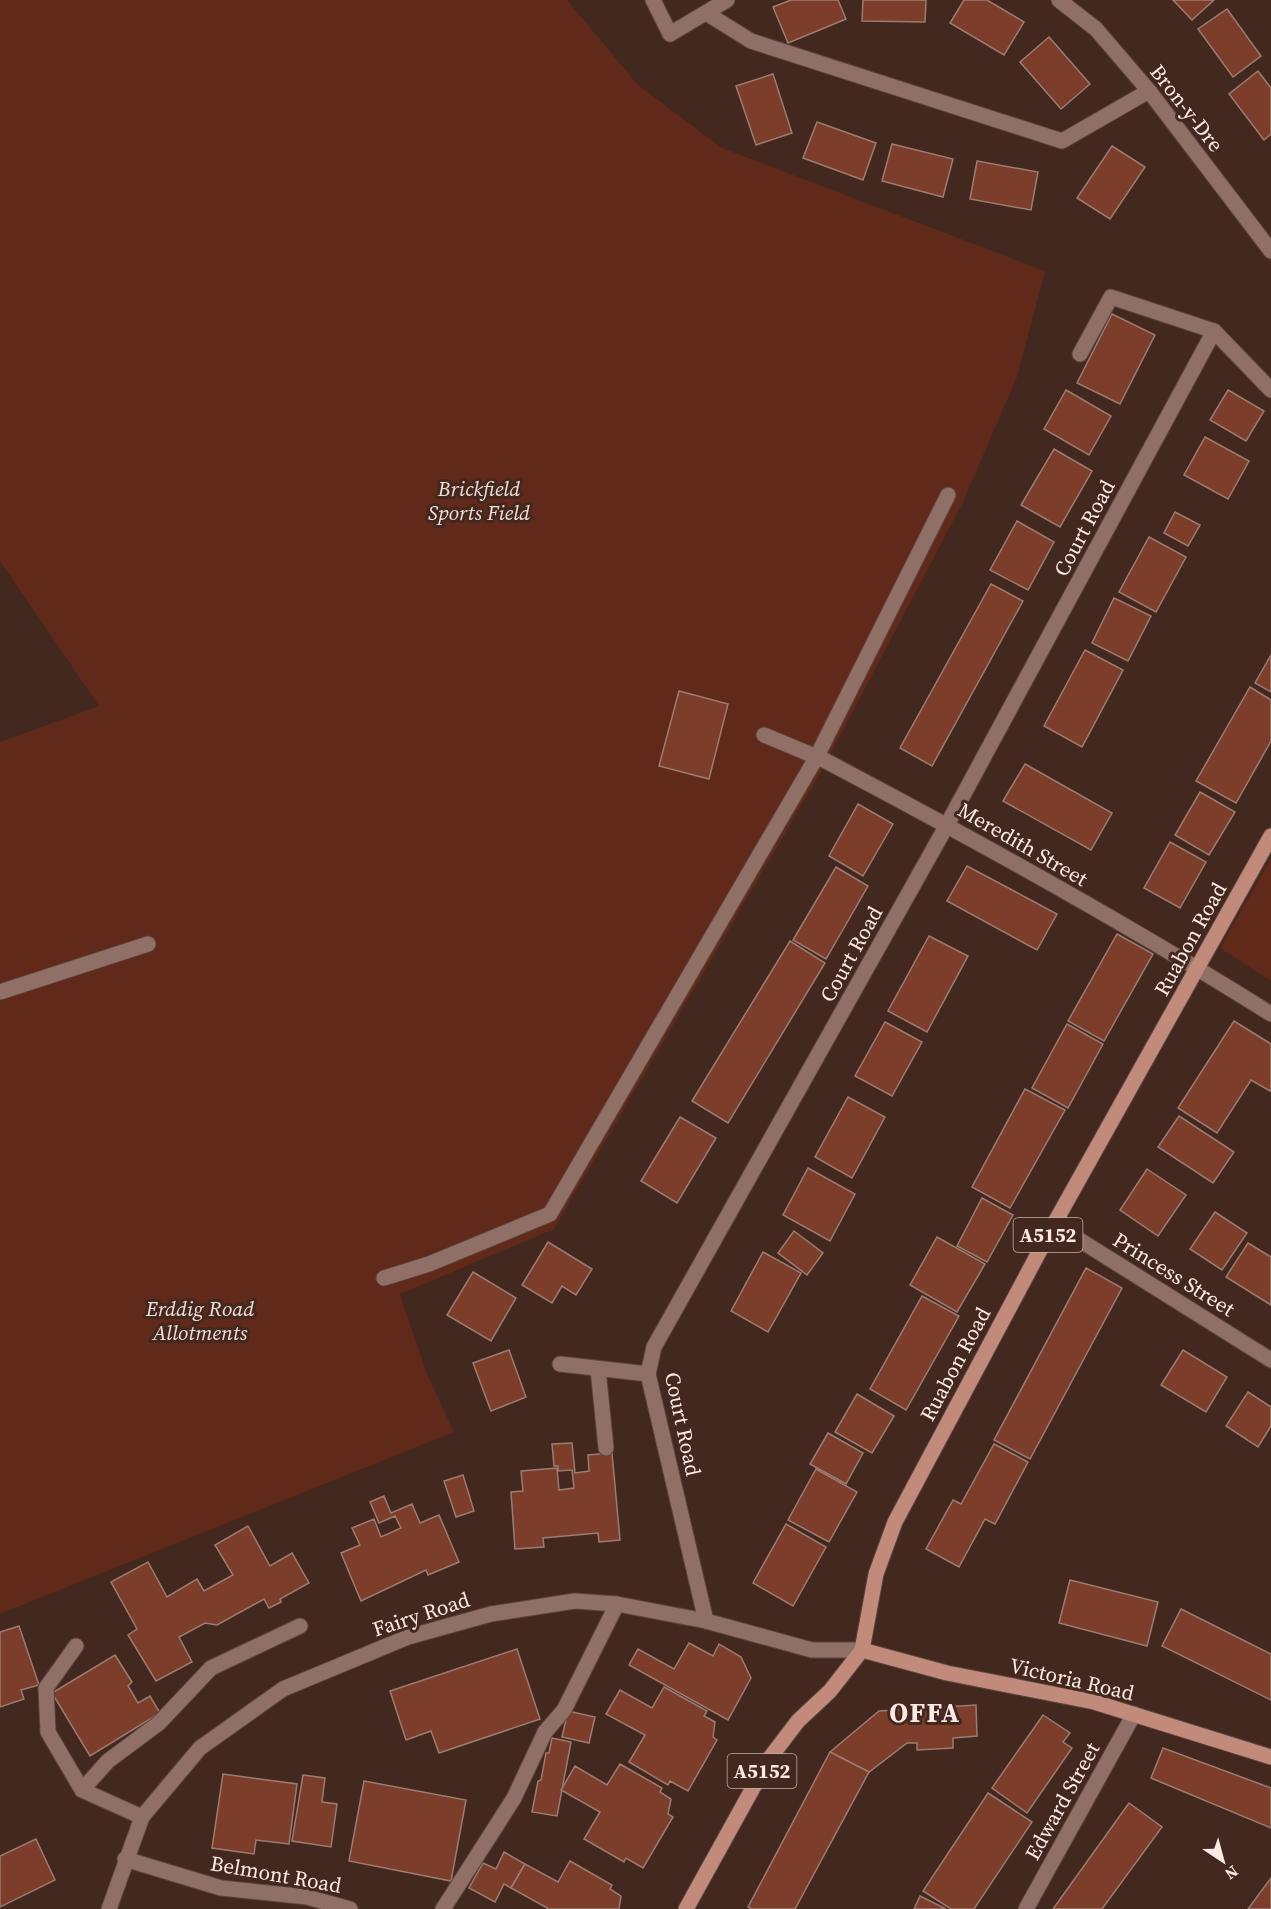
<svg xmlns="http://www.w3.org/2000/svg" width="1271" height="1909" viewBox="0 0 1271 1909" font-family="'Source Serif 4',serif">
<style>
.green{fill:#60291a}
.building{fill:#7c3d2b;stroke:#9c7c72;stroke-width:1.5}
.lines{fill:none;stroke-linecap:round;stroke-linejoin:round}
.service-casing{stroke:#5b443d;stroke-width:17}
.minor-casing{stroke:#5b443d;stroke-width:17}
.secondary-casing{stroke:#5b443d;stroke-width:17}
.primary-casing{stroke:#5b443d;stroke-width:17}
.service{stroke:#8f6f66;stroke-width:15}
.minor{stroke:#8f6f66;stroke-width:15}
.secondary{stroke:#8f6f66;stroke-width:15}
.primary{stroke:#c18a7a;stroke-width:15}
.labels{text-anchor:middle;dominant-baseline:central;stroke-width:6;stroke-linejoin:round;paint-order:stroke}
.shield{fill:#432820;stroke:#c4afa8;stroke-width:1.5}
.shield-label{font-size:20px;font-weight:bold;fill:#fbe9e3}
.street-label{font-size:21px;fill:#fbe9e3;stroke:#432820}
.park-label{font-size:21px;font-style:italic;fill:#f2ddd7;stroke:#432820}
.district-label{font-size:27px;font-weight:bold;letter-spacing:1.5px;fill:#fbe9e3;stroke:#432820}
</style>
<rect width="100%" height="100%" fill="#432820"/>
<g class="green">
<path d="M 0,0 L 567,0 L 638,85 L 722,148 L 1045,271 L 1017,377 L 963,502 L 822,770 L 554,1229 L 400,1294 L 427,1374 L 454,1432 L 0,1614 L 0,742 L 99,706 L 0,561 Z"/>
<path d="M 1271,859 L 1271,981 L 1220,948 Z"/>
</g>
<g class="building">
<path d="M 791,0 L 838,0 L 846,19 L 788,43 L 773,7 Z"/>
<path d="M 863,0 L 926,0 L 925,22 L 862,21 Z"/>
<path d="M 964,0 L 987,0 L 1024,22 L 1004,55 L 950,23 Z"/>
<path d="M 1173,0 L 1214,0 L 1192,20 Z"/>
<path d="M 1227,9 L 1261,56 L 1233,77 L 1198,29 Z"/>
<path d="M 1049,37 L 1090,84 L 1061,109 L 1020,62 Z"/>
<path d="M 1258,71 L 1271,88 L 1271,134 L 1264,140 L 1229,94 Z"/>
<path d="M 773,74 L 792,133 L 756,145 L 736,86 Z"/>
<path d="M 817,122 L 876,143 L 863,180 L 803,158 Z"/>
<path d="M 892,144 L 953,159 L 943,197 L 882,181 Z"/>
<path d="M 1112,146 L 1145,167 L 1110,219 L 1077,198 Z"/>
<path d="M 977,161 L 1038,172 L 1031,210 L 970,199 Z"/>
<path d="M 1112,314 L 1155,335 L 1120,404 L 1077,383 Z"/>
<path d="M 1066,390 L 1111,416 L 1089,455 L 1044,429 Z"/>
<path d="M 1228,390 L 1264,411 L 1246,441 L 1210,420 Z"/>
<path d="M 1205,437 L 1249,461 L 1228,499 L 1184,475 Z"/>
<path d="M 1054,449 L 1092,471 L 1060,527 L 1021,505 Z"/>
<path d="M 1175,512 L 1200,525 L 1188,546 L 1164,533 Z"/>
<path d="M 1017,521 L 1054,542 L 1028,590 L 990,570 Z"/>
<path d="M 1149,537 L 1186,557 L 1156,612 L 1119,592 Z"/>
<path d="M 991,584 L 1023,601 L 932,766 L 900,748 Z"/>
<path d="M 1114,598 L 1151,616 L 1128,661 L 1092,643 Z"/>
<path d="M 1085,650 L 1123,670 L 1082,747 L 1044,726 Z"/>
<path d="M 1271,655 L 1271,692 L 1255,683 Z"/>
<path d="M 1250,687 L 1271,700 L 1271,741 L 1236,803 L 1196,781 Z"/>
<path d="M 679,691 L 728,704 L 709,779 L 659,766 Z"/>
<path d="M 1025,764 L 1112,813 L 1091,850 L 1003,801 Z"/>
<path d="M 1200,792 L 1235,812 L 1209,855 L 1175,835 Z"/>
<path d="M 858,804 L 893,824 L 863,876 L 829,856 Z"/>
<path d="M 1170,842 L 1206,862 L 1180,908 L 1144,888 Z"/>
<path d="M 967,866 L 1057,914 L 1037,950 L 947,901 Z"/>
<path d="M 836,867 L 868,886 L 826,959 L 793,940 Z"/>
<path d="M 1117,934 L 1153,954 L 1104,1041 L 1068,1021 Z"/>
<path d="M 929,936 L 968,956 L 927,1032 L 888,1011 Z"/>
<path d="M 790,941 L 825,963 L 728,1123 L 692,1101 Z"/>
<path d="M 1234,1021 L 1271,1044 L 1271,1089 L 1270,1091 L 1251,1080 L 1217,1133 L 1178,1108 Z"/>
<path d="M 885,1022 L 922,1042 L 892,1096 L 855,1076 Z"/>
<path d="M 1067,1024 L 1103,1044 L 1068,1108 L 1032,1088 Z"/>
<path d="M 1025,1089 L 1065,1110 L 1010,1208 L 972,1187 Z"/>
<path d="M 848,1097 L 885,1117 L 852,1178 L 815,1157 Z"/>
<path d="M 1179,1116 L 1234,1152 L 1213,1183 L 1158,1147 Z"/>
<path d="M 680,1117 L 716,1138 L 677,1203 L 641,1181 Z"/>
<path d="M 808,1168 L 855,1194 L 830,1241 L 783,1215 Z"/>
<path d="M 1147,1169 L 1186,1195 L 1158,1236 L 1120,1210 Z"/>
<path d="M 982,1198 L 1013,1215 L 987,1262 L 957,1246 Z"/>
<path d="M 1215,1212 L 1247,1233 L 1222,1270 L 1190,1249 Z"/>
<path d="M 794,1231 L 823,1253 L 807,1275 L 778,1253 Z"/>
<path d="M 937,1237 L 985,1264 L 957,1312 L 910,1285 Z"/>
<path d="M 548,1242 L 592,1269 L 576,1295 L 562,1286 L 552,1303 L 522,1285 Z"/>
<path d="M 1248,1243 L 1271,1257 L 1271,1305 L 1226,1277 Z"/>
<path d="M 763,1252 L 801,1273 L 768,1332 L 731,1311 Z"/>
<path d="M 1086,1268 L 1122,1288 L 1030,1459 L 994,1440 Z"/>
<path d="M 473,1272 L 516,1298 L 491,1341 L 447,1315 Z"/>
<path d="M 922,1296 L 959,1316 L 906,1410 L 870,1389 Z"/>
<path d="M 509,1350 L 526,1397 L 491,1411 L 473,1363 Z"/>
<path d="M 1183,1350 L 1227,1377 L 1206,1412 L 1161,1385 Z"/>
<path d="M 1248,1392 L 1271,1407 L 1271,1426 L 1258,1447 L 1226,1426 Z"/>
<path d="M 857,1394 L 894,1416 L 872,1453 L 835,1432 Z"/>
<path d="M 828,1433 L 863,1453 L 846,1484 L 810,1464 Z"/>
<path d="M 572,1443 L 575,1473 L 589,1471 L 588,1455 L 612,1453 L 620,1540 L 599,1542 L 598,1533 L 543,1538 L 544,1547 L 515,1549 L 511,1492 L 523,1491 L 521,1471 L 557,1468 L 559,1490 L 574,1488 L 572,1470 L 558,1471 L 558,1466 L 554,1466 L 552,1444 Z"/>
<path d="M 994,1444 L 1028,1462 L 995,1524 L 985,1519 L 959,1567 L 926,1549 L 953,1500 L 961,1504 Z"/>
<path d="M 816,1469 L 857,1492 L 829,1542 L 788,1520 Z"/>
<path d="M 463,1475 L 474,1511 L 456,1517 L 444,1481 Z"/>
<path d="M 384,1496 L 391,1513 L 412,1504 L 420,1523 L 439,1515 L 459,1562 L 428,1575 L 426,1570 L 361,1601 L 341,1553 L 360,1545 L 352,1528 L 374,1519 L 381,1537 L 401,1528 L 395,1516 L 379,1523 L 370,1502 Z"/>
<path d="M 786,1524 L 826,1547 L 793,1606 L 753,1583 Z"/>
<path d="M 248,1526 L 270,1566 L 292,1553 L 309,1583 L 280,1599 L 281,1602 L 269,1608 L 264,1599 L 217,1625 L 205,1623 L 179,1637 L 192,1662 L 156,1681 L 128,1635 L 137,1629 L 111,1582 L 148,1562 L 167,1597 L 197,1579 L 204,1591 L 233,1575 L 215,1545 Z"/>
<path d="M 1070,1580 L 1158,1602 L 1147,1646 L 1059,1623 Z"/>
<path d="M 1181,1609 L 1271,1654 L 1271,1700 L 1162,1646 Z"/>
<path d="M 19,1626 L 39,1685 L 21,1690 L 24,1699 L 0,1707 L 0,1632 Z"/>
<path d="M 689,1643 L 713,1656 L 719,1644 L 741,1657 L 751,1678 L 728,1720 L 629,1665 L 638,1649 L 674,1669 Z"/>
<path d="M 517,1649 L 540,1719 L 439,1753 L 431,1731 L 406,1740 L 390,1691 Z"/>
<path d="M 115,1655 L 132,1682 L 128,1686 L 138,1703 L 150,1696 L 160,1713 L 90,1756 L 52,1693 Z"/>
<path d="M 664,1687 L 707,1711 L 704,1716 L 715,1722 L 713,1737 L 717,1740 L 688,1791 L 670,1781 L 668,1785 L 629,1762 L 645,1735 L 606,1714 L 620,1690 L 652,1708 Z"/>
<path d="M 976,1705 L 977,1736 L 953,1738 L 953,1748 L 917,1750 L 917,1743 L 907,1743 L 869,1772 L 830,1752 L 879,1711 Z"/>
<path d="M 568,1711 L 595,1717 L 589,1743 L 562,1737 Z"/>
<path d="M 1043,1715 L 1070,1733 L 1063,1742 L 1072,1748 L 1027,1813 L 992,1788 Z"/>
<path d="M 552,1738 L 571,1742 L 557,1816 L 532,1812 L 538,1781 L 541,1780 L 546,1753 L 549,1753 Z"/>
<path d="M 1163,1748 L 1271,1788 L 1271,1828 L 1151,1778 Z"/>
<path d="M 830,1752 L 869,1772 L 795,1909 L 752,1909 L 748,1907 Z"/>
<path d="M 620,1764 L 662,1788 L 660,1792 L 671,1799 L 668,1814 L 673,1817 L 643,1868 L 626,1858 L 624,1862 L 584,1839 L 600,1812 L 561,1790 L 575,1766 L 607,1785 Z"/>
<path d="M 223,1774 L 297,1784 L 289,1844 L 256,1840 L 254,1854 L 212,1848 Z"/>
<path d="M 303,1775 L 325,1778 L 322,1802 L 337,1804 L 331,1847 L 292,1841 Z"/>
<path d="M 364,1781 L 466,1800 L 451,1881 L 349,1861 Z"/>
<path d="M 988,1793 L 1032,1822 L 974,1909 L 951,1909 L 923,1891 Z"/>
<path d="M 1129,1803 L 1162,1827 L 1102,1909 L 1053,1909 Z"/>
<path d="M 36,1839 L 55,1880 L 0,1907 L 0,1856 Z"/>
<path d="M 504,1852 L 525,1864 L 511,1888 L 504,1884 L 495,1902 L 469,1888 L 483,1863 L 496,1869 Z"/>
<path d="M 570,1861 L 612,1885 L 610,1889 L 621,1896 L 619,1909 L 549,1909 L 511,1888 L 525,1864 L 558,1882 Z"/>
<path d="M 1271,1878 L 1271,1909 L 1248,1909 Z"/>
<path d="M 920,1896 L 946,1909 L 914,1909 Z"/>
</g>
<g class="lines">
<defs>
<g id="service">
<path d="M 653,0 L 670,34"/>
<path d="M 706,13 L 751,41 L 1062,141 L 1149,91"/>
<path d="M 1080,354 L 1111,297 L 1214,331 L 1271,390"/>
<path d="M 764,735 L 824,760"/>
<path d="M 0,992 L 148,944"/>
<path d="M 384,1278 L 429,1264 L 550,1214 L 816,758 L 948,495"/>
<path d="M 598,1369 L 606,1448"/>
<path d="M 76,1646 L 46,1688 L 48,1732 L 82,1790 L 142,1817"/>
<path d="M 82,1790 L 108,1761 L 159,1723 L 211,1668 L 300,1626"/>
<path d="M 443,1909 L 514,1798 L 545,1732 L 564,1710 L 617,1604"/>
</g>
<g id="minor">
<path d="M 1059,0 L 1096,29 L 1149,91 L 1271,251"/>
<path d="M 670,34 L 727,0"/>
<path d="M 824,760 C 976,840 1126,923 1271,1014"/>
<path d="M 1054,1224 L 1271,1360"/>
<path d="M 560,1364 L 648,1374"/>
<path d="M 706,1621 L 648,1374 L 654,1347 L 947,825 L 1214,331"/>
<path d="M 125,1859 L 221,1888 L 307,1897 L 350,1909"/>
<path d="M 1026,1909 L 1134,1714"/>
</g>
<path id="secondary" d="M 109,1909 L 142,1817 L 200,1748 L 283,1689 L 408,1637 L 491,1614 L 575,1601 L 617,1604 L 706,1621 L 812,1650 L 862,1650"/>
<g id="primary">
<path d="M 862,1650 L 947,1673 L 1094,1702 L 1271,1757"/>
<path d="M 686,1909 L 769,1759 L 798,1721 L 830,1691 L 862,1650 L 876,1574 L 895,1522 L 1054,1224 L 1271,836"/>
</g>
</defs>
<use href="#service" class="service-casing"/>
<use href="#minor" class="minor-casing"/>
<use href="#secondary" class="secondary-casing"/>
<use href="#primary" class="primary-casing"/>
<use href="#service" class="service"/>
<use href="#minor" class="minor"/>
<use href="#secondary" class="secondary"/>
<use href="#primary" class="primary"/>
</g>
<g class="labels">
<g class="shield">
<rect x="1013.5" y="1218" width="69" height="34" rx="4.5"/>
<rect x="727.5" y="1754" width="69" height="34" rx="4.5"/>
</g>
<g class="shield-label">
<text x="1048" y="1235">A5152</text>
<text x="762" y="1771">A5152</text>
</g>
<g class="street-label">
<text transform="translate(1187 108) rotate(52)">Bron-y-Dre</text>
<text transform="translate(1084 528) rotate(-62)">Court Road</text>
<text transform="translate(1023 844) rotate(30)">Meredith Street</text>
<text transform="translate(1190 939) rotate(-61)">Ruabon Road</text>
<text transform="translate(851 954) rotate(-61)">Court Road</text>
<text transform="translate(1174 1274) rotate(32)">Princess Street</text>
<text transform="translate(955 1364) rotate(-62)">Ruabon Road</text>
<text transform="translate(683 1424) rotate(78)">Court Road</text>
<text transform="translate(421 1614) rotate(-18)">Fairy Road</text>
<text transform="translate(1072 1679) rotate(13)">Victoria Road</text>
<text transform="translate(1062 1801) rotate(-61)">Edward Street</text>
<text transform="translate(276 1874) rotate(10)">Belmont Road</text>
</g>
<g class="park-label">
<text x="479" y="488">Brickfield<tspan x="479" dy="24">Sports Field</tspan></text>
<text x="200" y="1308">Erddig Road<tspan x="200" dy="24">Allotments</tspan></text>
</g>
<g class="district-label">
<text x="925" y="1712">OFFA</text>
</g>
</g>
<g transform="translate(1223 1861) rotate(144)" stroke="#432820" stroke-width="4.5" paint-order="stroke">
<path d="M0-4.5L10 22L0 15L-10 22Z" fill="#fbe9e3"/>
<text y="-9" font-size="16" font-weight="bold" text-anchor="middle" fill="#fbe9e3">N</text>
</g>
</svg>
